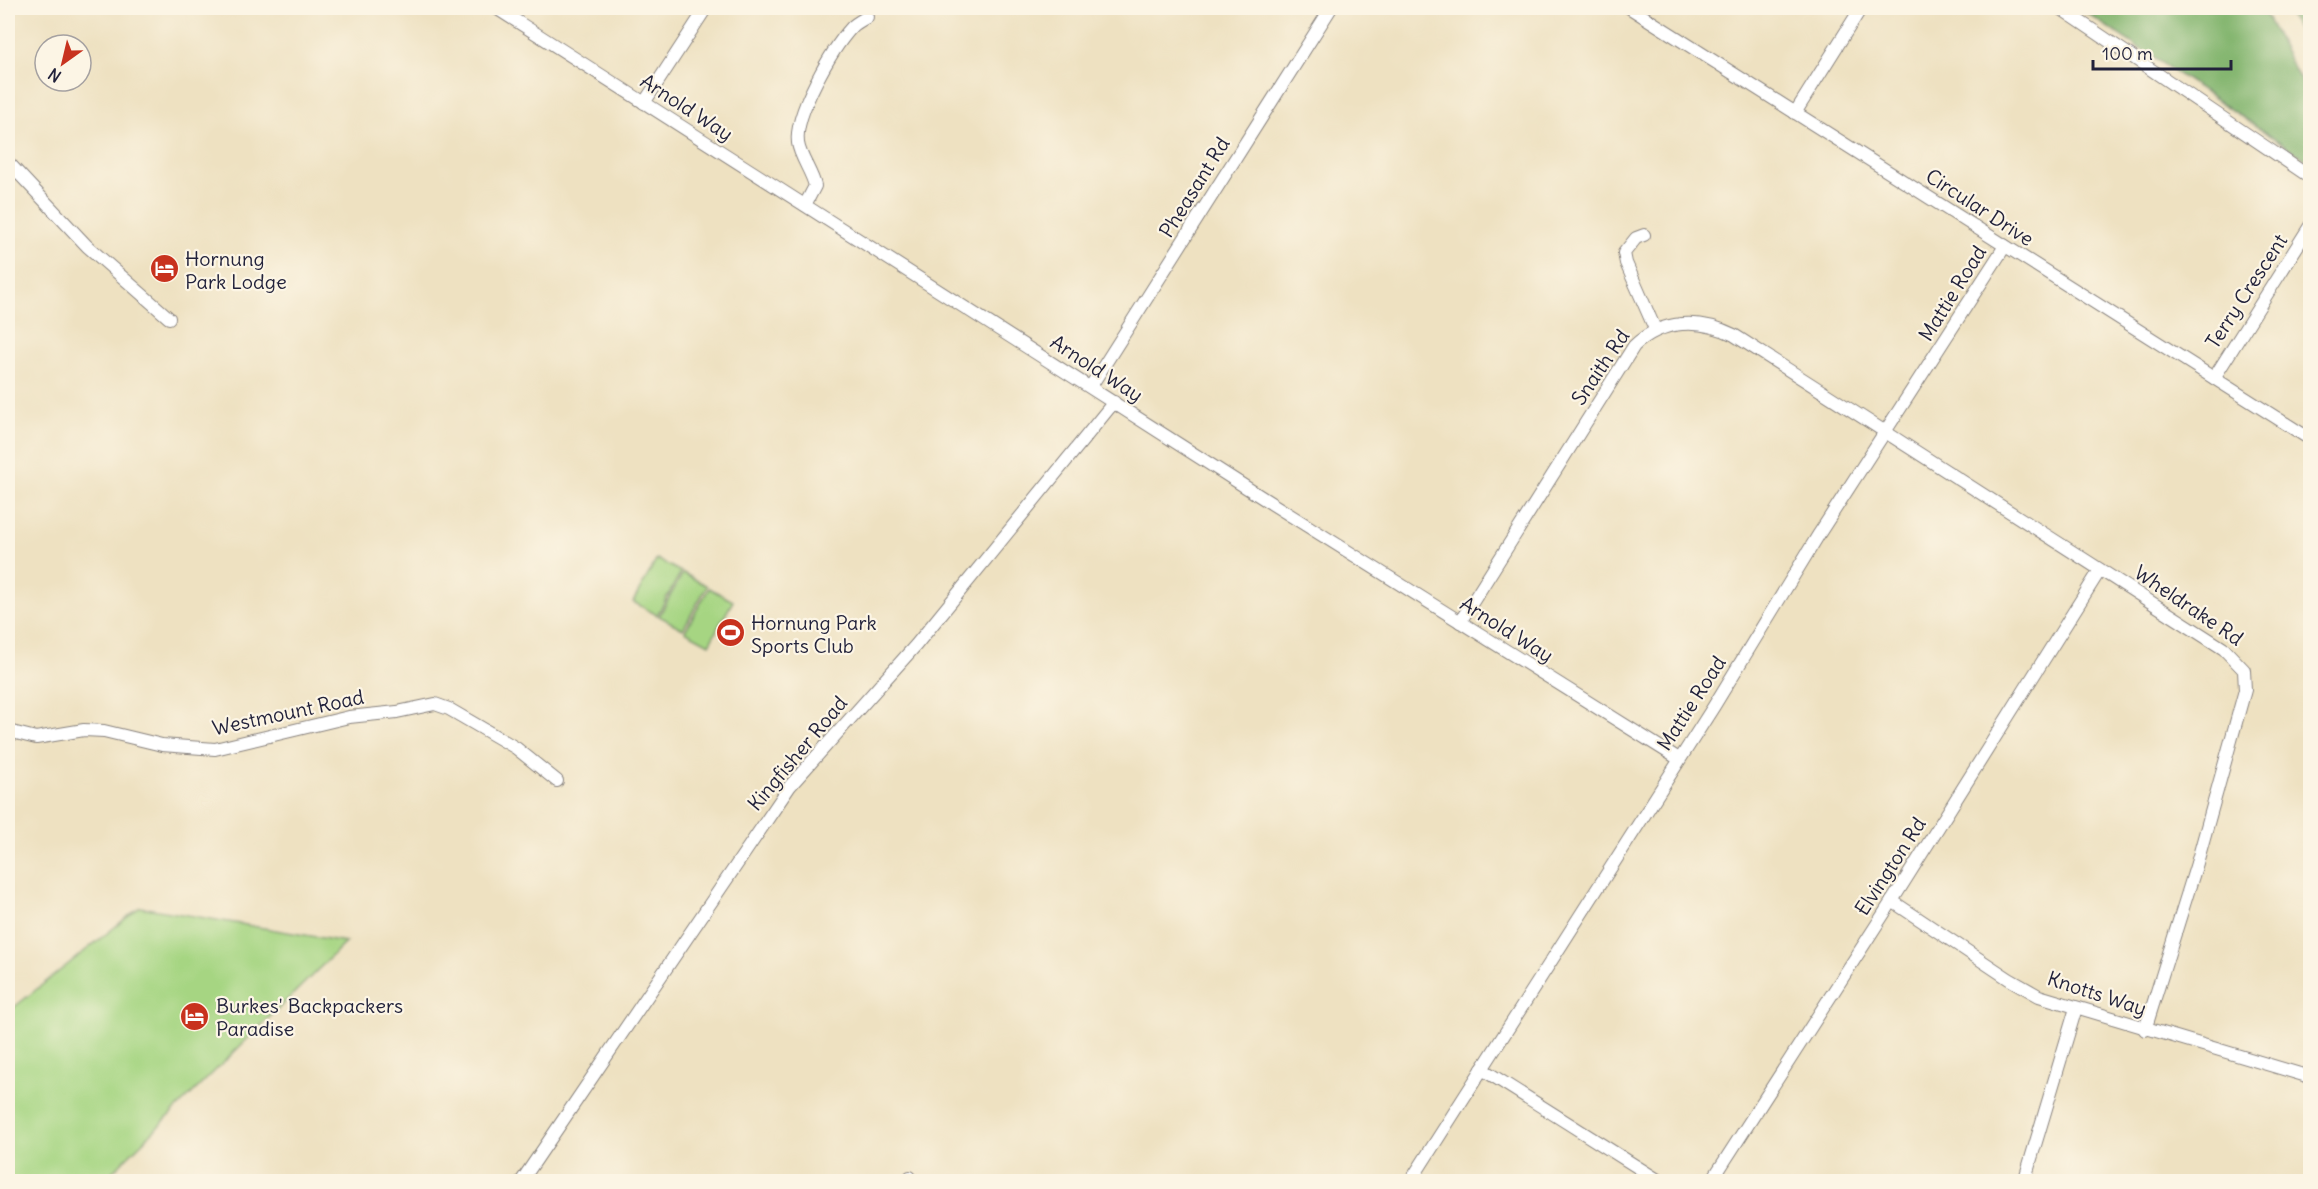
<svg xmlns="http://www.w3.org/2000/svg" width="2318" height="1189" viewBox="0 0 2318 1189" font-family="Delius,sans-serif">
<style>
.green{fill:#a6d582;stroke:#647c5e;stroke-width:1.5}
.forest{fill:#84b670;stroke:#536c56;stroke-width:1.5}
.lines{fill:none;stroke-linecap:round;stroke-linejoin:round}
.minor-casing{stroke:#88827e;stroke-width:14}
.minor{stroke:#fff;stroke-width:12}
.labels{text-anchor:middle;dominant-baseline:central;stroke-width:4.5;stroke-linejoin:round;paint-order:stroke}
.street-label{font-size:20px;fill:#22223b;stroke:#fcf5e5}
.poi-label{font-size:20px;fill:#22223b;stroke:#fcf5e5;text-anchor:start}
</style>
<rect width="100%" height="100%" fill="#fcf5e5"/>
<filter id="ink" filterUnits="userSpaceOnUse"><feTurbulence type="fractalNoise" baseFrequency=".0167" numOctaves="2"/><feDisplacementMap in="SourceGraphic" scale="12" xChannelSelector="R" yChannelSelector="G"/><feConvolveMatrix kernelMatrix="1 2 1 2 8 2 1 2 1" color-interpolation-filters="sRGB"/></filter>
<filter id="wash" filterUnits="userSpaceOnUse"><feTurbulence type="fractalNoise" baseFrequency=".008" numOctaves="4" result="noise"/><feDisplacementMap in="SourceGraphic" scale="24" xChannelSelector="R" yChannelSelector="G"/><feGaussianBlur stdDeviation="1.35" result="paint"/><feColorMatrix in="noise" values="0 0 0 0 0 0 0 0 0 0 0 0 0 0 0 0 0 1.4 0 .05"/><feComposite in="paint" operator="in"/></filter>
<g filter="url(#wash)">
<rect width="100%" height="100%" fill="#eee1c1"/>
<g class="green">
<path d="M 657,559 L 681,572 L 657,615 L 633,602 Z"/>
<path d="M 683,573 L 707,586 L 683,629 L 659,616 Z"/>
<path d="M 709,588 L 733,601 L 709,644 L 685,631 Z"/>
<path d="M 140,907 L 346,942 L 103,1181 L 8,1181 L 8,1012 Z"/>
</g>
<g class="forest">
<path d="M 2079,8 L 2262,8 L 2310,99 L 2310,162 Z"/>
<path d="M 2286,8 L 2310,8 L 2310,53 Z"/>
</g>
</g>
<g filter="url(#ink)">
<g class="lines">
<defs>
<g id="minor">
<path d="M 496,8 L 1266,500 L 1679,759"/>
<path d="M 1630,8 L 2310,439"/>
<path d="M 2060,8 L 2310,177"/>
<path d="M 644,103 L 706,8"/>
<path d="M 1795,113 L 1861,8"/>
<path d="M 8,162 L 87,246 L 169,318"/>
<path d="M 805,205 L 815,186 C 812,172 800,157 798,143 C 794,114 832,49 852,27 C 856,23 862,20 867,17"/>
<path d="M 1644,235 L 1636,238 L 1624,253 L 1626,263 L 1655,329"/>
<path d="M 2214,378 L 2310,226"/>
<path d="M 1091,386 L 1331,8"/>
<path d="M 1460,622 L 1634,346 C 1662,319 1700,318 1734,335 L 2224,649 L 2244,670 L 2245,690 L 2197,863 L 2145,1030"/>
<path d="M 8,731 L 36,738 L 84,730 L 104,731 L 162,745 L 215,749 L 349,717 L 397,712 L 435,704 L 449,709 L 516,748 L 557,781"/>
<path d="M 1892,901 L 2009,979 L 2039,996 L 2310,1077"/>
<path d="M 1482,1069 L 1661,1182"/>
<path d="M 521,1182 L 790,786 L 916,645 L 1114,402"/>
<path d="M 908,1182 L 910,1177"/>
<path d="M 1410,1182 L 1714,706 L 1819,534 L 2005,246"/>
<path d="M 1711,1182 L 1892,901 L 2100,570"/>
<path d="M 2024,1182 L 2076,1008"/>
</g>
</defs>
<use href="#minor" class="minor-casing"/>
<use href="#minor" class="minor"/>
</g>
</g>
<defs>
<symbol id="hotel-disc" viewBox="-11 -11 22 22"><circle r="9.5" fill="#c8321e" stroke="#fcf5e5"/><path d="M-6-4.5h1.5V1H6V5H4.5V3h-9V5H-6ZM-4 0a1.8 1.8 0 1 1 3.6 0ZM.5 0V-2.5h3Q6-2.5 6 0Z" fill="#fff"/></symbol>
<symbol id="stadium-disc" viewBox="-11 -11 22 22"><circle r="9.5" fill="#c8321e" stroke="#fcf5e5"/><path d="M0-5a6.5 5 0 1 0 0 10a6.5 5 0 1 0 0-10ZM-3.5-1.8h7v3.6h-7Z" fill="#fff"/></symbol>
</defs>
<g fill-rule="evenodd">
<use href="#hotel-disc" x="148" y="252" width="33" height="33"/>
<use href="#stadium-disc" x="714" y="616" width="33" height="33"/>
<use href="#hotel-disc" x="178" y="1000" width="33" height="33"/>
</g>
<g class="labels">
<g class="street-label">
<text transform="translate(687 107) rotate(33)">Arnold Way</text>
<text transform="translate(1194 187) rotate(-58)">Pheasant Rd</text>
<text transform="translate(1980 207) rotate(33)">Circular Drive</text>
<text transform="translate(2246 291) rotate(-57)">Terry Crescent</text>
<text transform="translate(1952 293) rotate(-58)">Mattie Road</text>
<text transform="translate(1600 367) rotate(-56)">Snaith Rd</text>
<text transform="translate(1097 368) rotate(33)">Arnold Way</text>
<text transform="translate(2189 605) rotate(34)">Wheldrake Rd</text>
<text transform="translate(1507 629) rotate(32)">Arnold Way</text>
<text transform="translate(1691 703) rotate(-57)">Mattie Road</text>
<text transform="translate(288 712) rotate(-12)">Westmount Road</text>
<text transform="translate(797 753) rotate(-50)">Kingfisher Road</text>
<text transform="translate(1890 866) rotate(-57)">Elvington Rd</text>
<text transform="translate(2097 993) rotate(18)">Knotts Way</text>
</g>
<g class="poi-label">
<text x="185" y="258">Hornung<tspan x="185" dy="23">Park Lodge</tspan></text>
<text x="751" y="622">Hornung Park<tspan x="751" dy="23">Sports Club</tspan></text>
<text x="216" y="1005">Burkes' Backpackers<tspan x="216" dy="23">Paradise</tspan></text>
</g>
</g>
<rect width="2318" height="1189" fill="none" stroke="#fcf5e5" stroke-width="30"/>
<g transform="translate(63 63) rotate(214)"><circle r="28" fill="#fcf5e5" stroke="#a5a1a1" stroke-width="1.5"/>
<path d="M0-4.5L10 22L0 15L-10 22Z" fill="#c8321e"/>
<text y="-9" font-size="16" font-weight="bold" text-anchor="middle" fill="#22223b">N</text>
</g>
<path d="M2093 60v9h138v-9" fill="none" stroke="#22223b" stroke-width="3"/>
<text x="2102" y="60" font-size="18" fill="#22223b" stroke="#fcf5e5" stroke-width="4.5" paint-order="stroke">100 m</text>
</svg>
